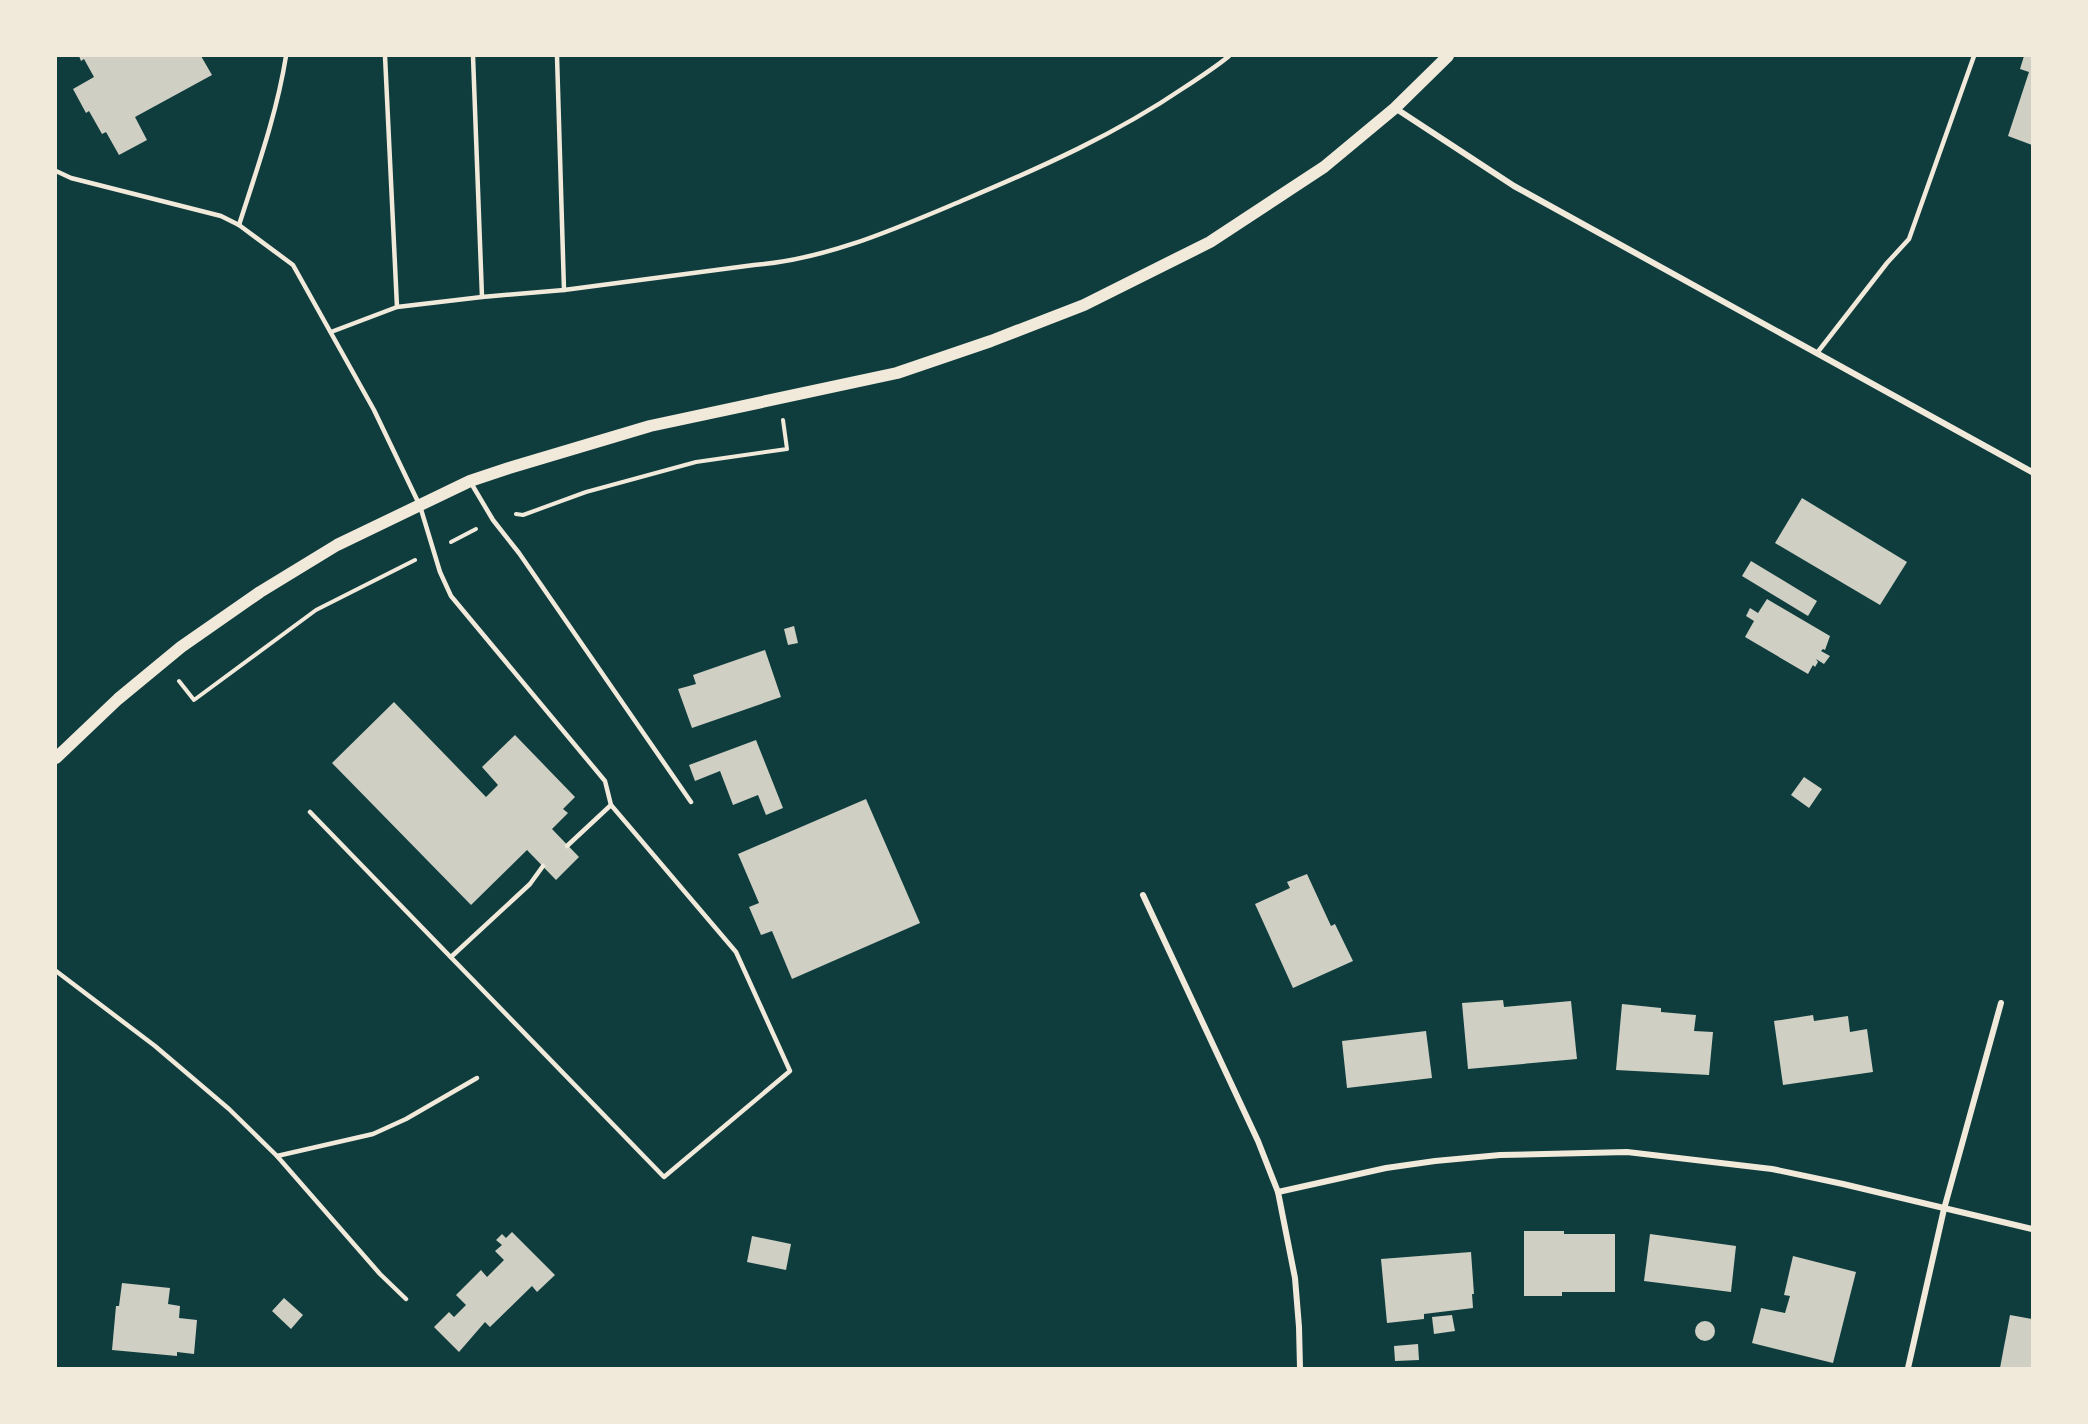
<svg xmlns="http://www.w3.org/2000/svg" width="2088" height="1424" viewBox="0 0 2088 1424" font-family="'Fira Sans Condensed',sans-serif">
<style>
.building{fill:#cfcfc3}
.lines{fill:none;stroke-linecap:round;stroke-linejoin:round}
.path{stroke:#f1e9da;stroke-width:4}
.service{stroke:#f1e9da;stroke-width:4.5}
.minor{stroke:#f1e9da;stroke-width:6}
.secondary{stroke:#f1e9da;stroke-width:12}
</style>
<rect width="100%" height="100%" fill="#0f3d3e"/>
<g class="building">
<path d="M 79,56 L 201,56 L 212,75 L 135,117 L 147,140 L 119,155 L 106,132 L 102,134 L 89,111 L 86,113 L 73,89 L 94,77 L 84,59 L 81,61 Z"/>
<path d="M 2024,56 L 2032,56 L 2032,145 L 2008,136 L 2029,72 L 2020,69 Z"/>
<path d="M 1802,498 L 1907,562 L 1880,605 L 1775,543 Z"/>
<path d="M 1751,561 L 1817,601 L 1808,616 L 1742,576 Z"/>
<path d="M 1767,599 L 1830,636 L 1825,650 L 1823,649 L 1821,651 L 1830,656 L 1824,664 L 1816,659 L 1818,662 L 1815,667 L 1813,665 L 1808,674 L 1745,637 L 1754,621 L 1746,616 L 1750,608 L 1758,613 Z"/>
<path d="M 794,626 L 798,643 L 788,645 L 784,629 Z"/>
<path d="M 765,650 L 781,697 L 692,728 L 678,689 L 696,684 L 693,675 Z"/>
<path d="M 394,702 L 486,797 L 498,785 L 482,767 L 515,735 L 575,797 L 563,809 L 568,813 L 552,829 L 579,857 L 556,880 L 527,850 L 471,905 L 332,763 Z"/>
<path d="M 756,740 L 783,808 L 766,815 L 758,795 L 733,805 L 720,771 L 695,781 L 689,765 Z"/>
<path d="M 1804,777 L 1822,789 L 1809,808 L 1791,795 Z"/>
<path d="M 866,799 L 920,923 L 792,979 L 772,931 L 761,935 L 749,907 L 759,903 L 738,854 Z"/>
<path d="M 1307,874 L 1331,926 L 1335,924 L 1353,961 L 1293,988 L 1255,904 L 1290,888 L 1287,882 Z"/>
<path d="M 1503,1000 L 1504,1007 L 1571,1001 L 1577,1059 L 1468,1069 L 1462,1003 Z"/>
<path d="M 1622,1004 L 1661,1008 L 1661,1012 L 1696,1015 L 1694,1031 L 1713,1032 L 1709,1075 L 1616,1070 Z"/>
<path d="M 1813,1015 L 1814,1021 L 1848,1016 L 1850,1032 L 1867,1029 L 1873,1072 L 1783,1085 L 1774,1021 Z"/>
<path d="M 1426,1031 L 1432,1078 L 1347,1088 L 1342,1041 Z"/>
<path d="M 1524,1231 L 1564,1231 L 1564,1234 L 1615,1234 L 1615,1292 L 1562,1292 L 1562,1296 L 1524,1296 Z"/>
<path d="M 512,1232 L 555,1275 L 537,1292 L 532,1286 L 490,1327 L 485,1322 L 459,1352 L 434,1327 L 449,1312 L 454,1317 L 466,1305 L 456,1295 L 481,1270 L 487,1277 L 504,1260 L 495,1251 L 502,1245 L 496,1240 L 502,1234 L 506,1238 Z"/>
<path d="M 1650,1234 L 1736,1246 L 1731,1292 L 1644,1281 Z"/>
<path d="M 752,1236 L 791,1244 L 786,1270 L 747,1262 Z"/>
<path d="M 1471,1252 L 1474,1294 L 1472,1294 L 1473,1308 L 1424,1314 L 1424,1319 L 1387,1323 L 1381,1259 Z"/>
<path d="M 1793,1256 L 1856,1272 L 1833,1363 L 1752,1343 L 1761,1308 L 1785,1313 L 1790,1296 L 1784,1295 Z"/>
<path d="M 122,1283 L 170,1288 L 168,1304 L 180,1306 L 179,1318 L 197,1320 L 194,1354 L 177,1352 L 177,1356 L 112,1350 L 116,1306 L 119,1306 Z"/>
<path d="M 284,1298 L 303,1315 L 291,1329 L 272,1311 Z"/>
<path d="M 1452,1315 L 1455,1331 L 1434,1334 L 1432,1317 Z"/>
<path d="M 2010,1315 L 2032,1319 L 2032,1368 L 2000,1368 Z"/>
<circle cx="1705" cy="1331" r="10"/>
<path d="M 1418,1344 L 1419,1360 L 1395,1361 L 1394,1346 Z"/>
</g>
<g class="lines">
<g class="path">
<path d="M 516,514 L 523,515 L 586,492 L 696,462 L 787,449 L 783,420"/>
<path d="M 451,542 L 476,529"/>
<path d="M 179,681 L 194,700 L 316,610 L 415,560"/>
</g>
<g class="service">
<path d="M 385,56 L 397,307"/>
<path d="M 473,56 L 482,297"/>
<path d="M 557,56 L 564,290"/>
<path d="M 56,171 L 71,178 L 221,216 L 239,225 L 293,265 L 374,410 L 420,506 L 440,572 L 451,596 L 605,781 L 611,805 L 736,952 L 790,1071 L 664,1177 L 310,812"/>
<path d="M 239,225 C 257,169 277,113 286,56"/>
<path d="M 331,332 L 397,307 L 482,297 L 564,290 L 754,265 C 829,259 897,228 966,199 C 1042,167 1116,134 1185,87 C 1200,77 1216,67 1229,56"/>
<path d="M 1817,353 L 1887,263 L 1909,239 L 1974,56"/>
<path d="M 471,483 L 493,520 L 519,553 L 691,802"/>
<path d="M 567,846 L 611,805"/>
<path d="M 451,957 L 530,884 L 543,866"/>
<path d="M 56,971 L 155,1046 L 229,1109 L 277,1156 L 380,1274 L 406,1299"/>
<path d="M 277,1156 L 373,1134 L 406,1119 L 477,1078"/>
</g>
<g class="minor">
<path d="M 1395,108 L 1514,186 L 2032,472"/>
<path d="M 1143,895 L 1258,1141 L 1278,1192 L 1295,1278 L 1299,1327 L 1300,1368"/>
<path d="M 1278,1192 L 1386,1168 L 1435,1161 L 1500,1155 L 1627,1152 L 1772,1169 L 1843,1184 L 2032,1229"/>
<path d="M 1908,1368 L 1944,1209 L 2001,1003"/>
</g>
<path class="secondary" d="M 56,758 L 118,699 L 181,647 L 260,592 L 337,545 L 470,481 L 509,468 L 650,426 L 897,373 L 991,341 L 1084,305 L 1210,242 L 1324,167 L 1395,108 L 1448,56"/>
</g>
<rect width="2088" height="1424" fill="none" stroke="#f1e9da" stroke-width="114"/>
</svg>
